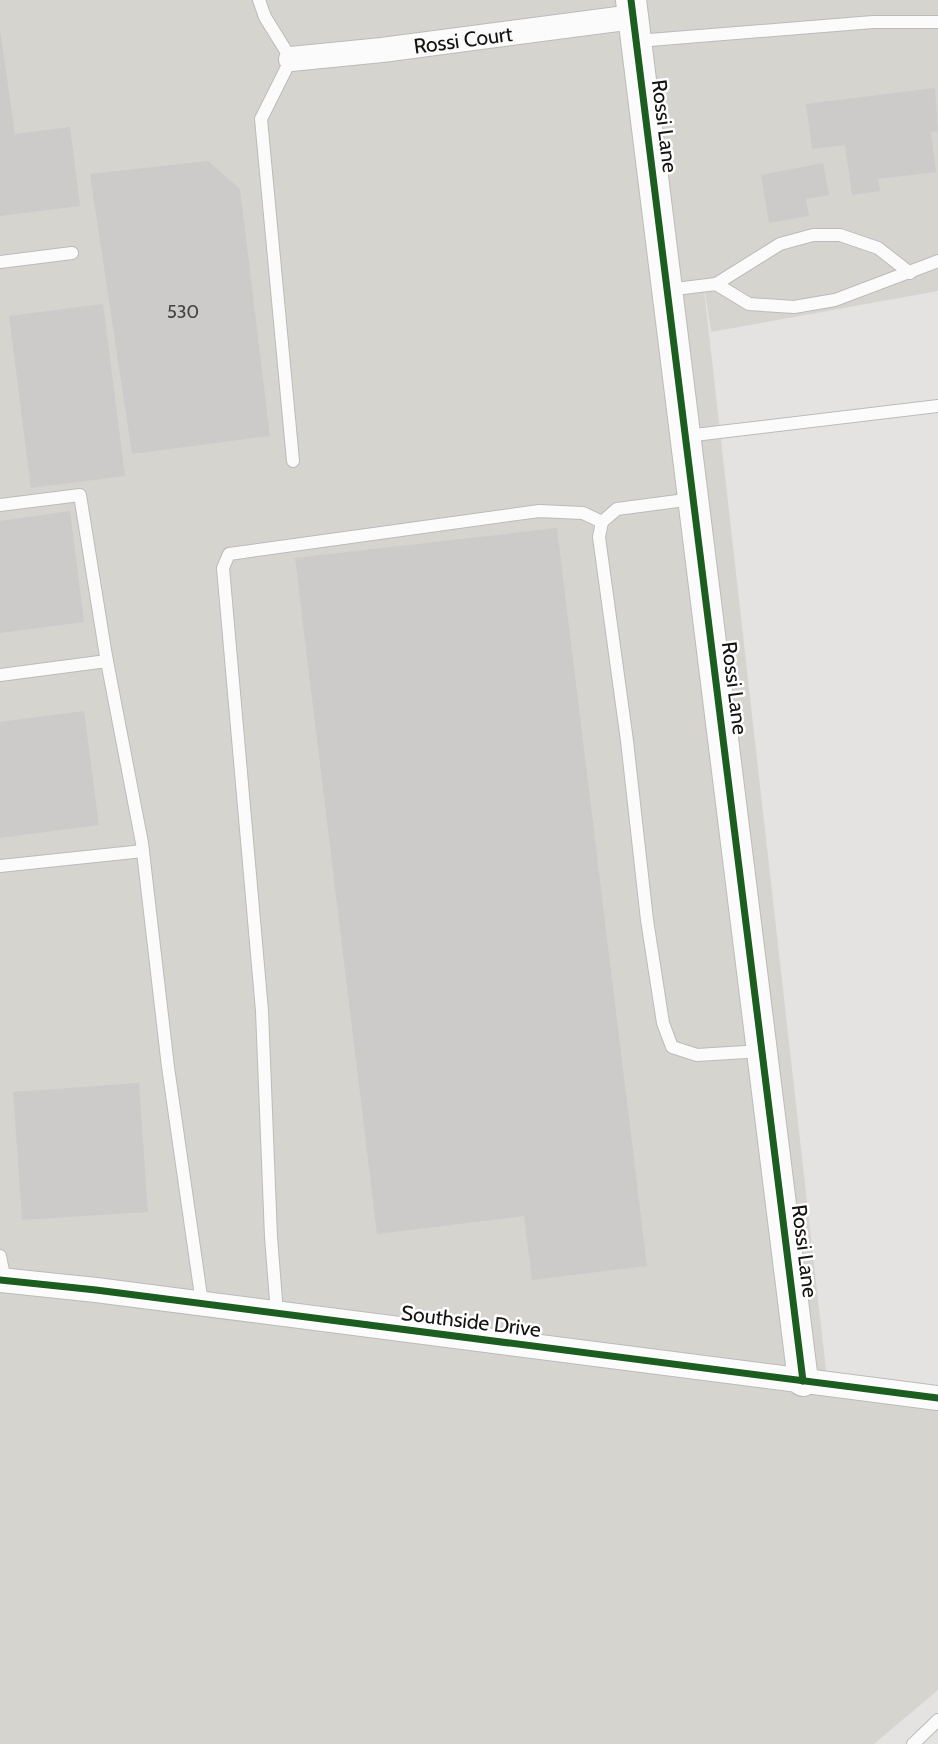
<svg xmlns="http://www.w3.org/2000/svg" width="938" height="1744" viewBox="0 0 938 1744" font-family="Cabin,sans-serif">
<style>
.built{fill:#d6d4ce}
.building{fill:#cccbca}
.lines{fill:none;stroke-linecap:round;stroke-linejoin:round}
.service-casing{stroke:#bcbbba;stroke-width:14}
.minor-casing{stroke:#bcbbba;stroke-width:26}
.tertiary-casing{stroke:#bcbbba;stroke-width:32}
.service{stroke:#fbfbfb;stroke-width:12}
.minor{stroke:#fbfbfb;stroke-width:24}
.tertiary{stroke:#fbfbfb;stroke-width:30}
.cycleway-casing{stroke:#fff;stroke-width:11}
.cycleway{stroke:#1b5e20;stroke-width:7}
.labels{text-anchor:middle;dominant-baseline:central;stroke-width:5;stroke-linejoin:round;paint-order:stroke}
.number-label{font-size:18px;fill:#424241}
.street-label{font-size:21px;fill:#141413;stroke:#fff}
</style>
<rect width="100%" height="100%" fill="#e4e3e2"/>
<path class="built" d="M 0,0 L 938,0 L 938,291 L 711,332 L 702,272 L 827,1379 L 938,1409 L 938,1690 L 874,1744 L 0,1744 Z"/>
<g class="building">
<path d="M 0,30 L 15,134 L 70,127 L 80,206 L 0,216 Z"/>
<path d="M 935,88 L 938,131 L 931,132 L 936,172 L 878,179 L 880,191 L 852,195 L 845,145 L 812,149 L 806,104 Z"/>
<path d="M 208,161 L 240,189 L 270,436 L 132,454 L 90,174 Z"/>
<path d="M 823,163 L 829,195 L 806,199 L 809,216 L 769,223 L 761,175 Z"/>
<path d="M 103,304 L 125,476 L 31,488 L 9,316 Z"/>
<path d="M 70,511 L 84,622 L 0,633 L 0,521 Z"/>
<path d="M 557,528 L 647,1266 L 532,1280 L 524,1216 L 377,1234 L 295,558 Z"/>
<path d="M 84,711 L 99,825 L 0,838 L 0,722 Z"/>
<path d="M 139,1083 L 148,1212 L 22,1220 L 13,1092 Z"/>
</g>
<g class="lines">
<defs>
<g id="service">
<path d="M 259,0 L 265,17 L 291,59 L 261,119 L 293,461"/>
<path d="M 637,41 L 873,22 L 938,22"/>
<path d="M 0,262 L 72,253"/>
<path d="M 716,284 L 780,244 L 813,235 L 840,235 L 878,248 L 910,273"/>
<path d="M 667,290 L 716,284 L 749,304 L 794,307 L 835,300 L 938,261"/>
<path d="M 686,436 L 938,406"/>
<path d="M 693,499 L 617,509 L 602,522 L 599,537 L 627,741 L 647,920 L 663,1023 L 672,1047 L 697,1055 L 762,1051"/>
<path d="M 0,505 L 80,495 L 106,656 L 142,843 L 168,1067 L 202,1303"/>
<path d="M 0,675 L 107,661"/>
<path d="M 0,866 L 143,851"/>
<path d="M 0,1256 L 5,1281"/>
<path d="M 277,1313 L 271,1237 L 262,1011 L 223,568 L 229,554 L 539,511 L 583,513 L 602,522"/>
<path d="M 913,1744 L 938,1720"/>
</g>
<g id="minor">
<path id="s1" d="M 291,59 L 382,50 L 633,17"/>
<path d="M 0,1280 L 96,1290 L 938,1398"/>
</g>
<path id="tertiary" d="M 631,0 L 803,1381"/>
</defs>
<use href="#service" class="service-casing"/>
<use href="#minor" class="minor-casing"/>
<use href="#tertiary" class="tertiary-casing"/>
<use href="#service" class="service"/>
<use href="#minor" class="minor"/>
<use href="#tertiary" class="tertiary"/>
<defs>
<g id="cycleway">
<path d="M 631,0 L 803,1381"/>
<path d="M 0,1280 L 96,1290 L 938,1398"/>
</g>
</defs>
<use href="#cycleway" class="cycleway-casing"/>
<use href="#cycleway" class="cycleway"/>
</g>
<g class="labels">
<g class="number-label">
<text x="183" y="312">530</text>
</g>
<g class="street-label">
<text stroke="none"><textPath href="#s1" startOffset="173">Rossi Court</textPath></text>
<text transform="translate(665 126) rotate(83)">Rossi Lane</text>
<text transform="translate(735 688) rotate(83)">Rossi Lane</text>
<text transform="translate(805 1251) rotate(83)">Rossi Lane</text>
<text transform="translate(471 1321) rotate(7)">Southside Drive</text>
</g>
</g>
</svg>
